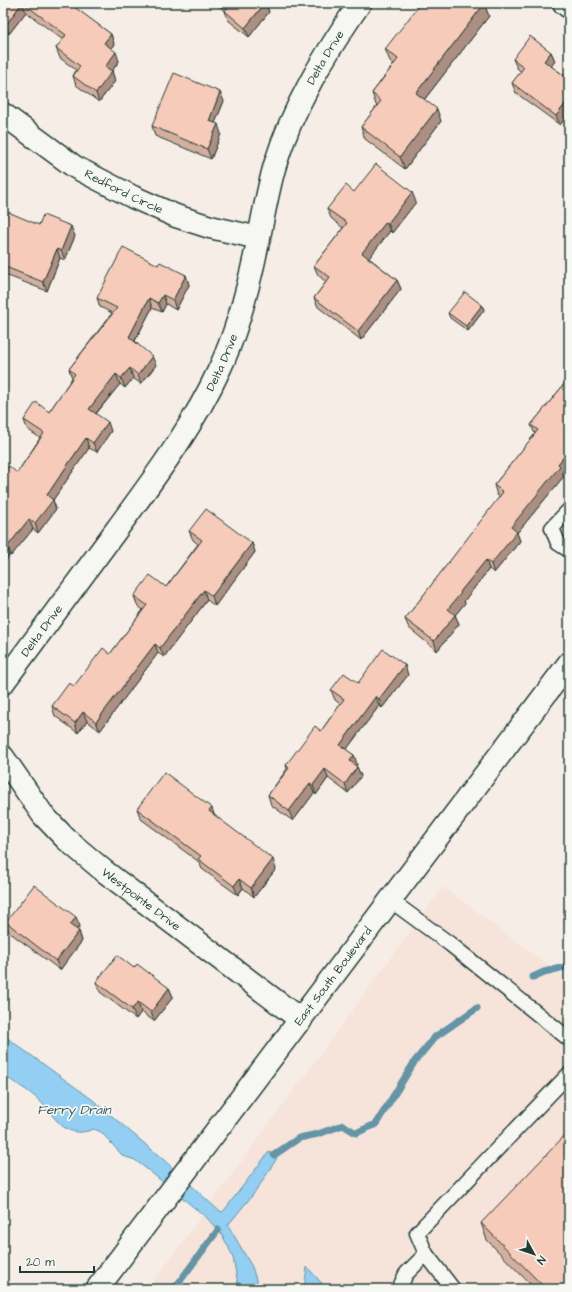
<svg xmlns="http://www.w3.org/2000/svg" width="572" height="1292" viewBox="0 0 572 1292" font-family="'Architects Daughter',sans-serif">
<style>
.built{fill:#f6e3d9}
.water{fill:#92cff2;stroke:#6495a6}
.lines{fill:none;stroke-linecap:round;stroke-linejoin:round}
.stream{stroke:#6495a6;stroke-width:7}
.service-casing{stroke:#1f3d34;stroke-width:17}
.minor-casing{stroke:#1f3d34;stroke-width:25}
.tertiary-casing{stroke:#1f3d34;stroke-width:25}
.service{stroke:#f6f6f2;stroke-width:14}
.minor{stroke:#f6f6f2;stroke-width:22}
.tertiary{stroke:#f6f6f2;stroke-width:22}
.wall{fill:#d4af9f;stroke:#1f3d34}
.shaded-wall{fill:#ad8e82;stroke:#1f3d34}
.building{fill:#f7cbb9;stroke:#1f3d34}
.labels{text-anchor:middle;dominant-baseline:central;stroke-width:3.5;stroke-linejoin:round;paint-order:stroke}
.street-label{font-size:12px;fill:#1f3d34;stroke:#f6f6f2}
.water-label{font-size:13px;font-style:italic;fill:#365a5a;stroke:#f6f6f2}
</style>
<rect width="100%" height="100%" fill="#f6ede7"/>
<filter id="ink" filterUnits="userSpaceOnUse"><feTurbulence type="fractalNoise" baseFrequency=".025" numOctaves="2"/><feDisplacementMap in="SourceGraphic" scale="8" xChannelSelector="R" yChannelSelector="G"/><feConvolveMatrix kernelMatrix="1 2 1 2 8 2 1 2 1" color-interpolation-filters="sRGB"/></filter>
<g filter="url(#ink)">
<path class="built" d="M 443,887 L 569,980 L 569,1289 L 148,1289 Z"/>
<g class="water">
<path d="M 3,1035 L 93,1100 L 164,1160 L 218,1210 L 223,1212 L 268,1153 L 270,1152 L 277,1158 L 256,1191 L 228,1225 L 252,1267 L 259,1289 L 239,1289 L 233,1258 L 228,1246 L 222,1235 L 208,1219 L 153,1174 L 135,1160 L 123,1156 L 101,1132 L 94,1129 C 61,1142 55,1112 34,1096 C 25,1088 13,1082 3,1075 Z"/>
<path d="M 307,1267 L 327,1289 L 304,1289 Z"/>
</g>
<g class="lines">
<g class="stream">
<path d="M 533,977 L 544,972 L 569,966"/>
<path d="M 274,1155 L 299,1138 L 318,1134 L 343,1125 L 356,1133 L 376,1124 L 415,1061 L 435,1037 L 477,1008"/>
<path d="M 174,1289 L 218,1230"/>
</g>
<defs>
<g id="service">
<path d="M 569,510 L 552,528 L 558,543 L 569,550"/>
<path d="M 390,900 L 450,944 L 569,1039"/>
<path d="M 399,1289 L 406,1274 L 426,1254"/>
<path d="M 453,1289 L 426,1254 L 417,1233 L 569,1074"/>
</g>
<g id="minor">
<path d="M 564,3 L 569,7"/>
<path id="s1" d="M 3,114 L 75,167 L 133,197 L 176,216 L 210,227 L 259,238"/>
<path id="s2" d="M 3,683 C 41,631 79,580 117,529 C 155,477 193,427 220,368 C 239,327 250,282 259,237 C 264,213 268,189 275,165 C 293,106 325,54 360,3"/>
<path id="s3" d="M 3,757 L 43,815 L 66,839 L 104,871 L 301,1020"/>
</g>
<g id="tertiary">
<path id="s4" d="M 97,1289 L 569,663"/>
</g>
</defs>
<use href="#service" class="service-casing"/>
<use href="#minor" class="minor-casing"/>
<use href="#tertiary" class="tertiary-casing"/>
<use href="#service" class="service"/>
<use href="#minor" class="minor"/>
<use href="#tertiary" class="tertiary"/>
</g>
<g class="wall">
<path d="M 3,3 L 79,3 L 75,8 L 111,34 L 114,44 L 111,48 L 119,61 L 112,71 L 115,81 L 99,102 L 76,85 L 73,76 L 76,70 L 60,58 L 56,48 L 63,40 L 26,12 L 9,34 L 3,29 Z"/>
<path d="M 215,3 L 266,3 L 269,12 L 249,37 L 228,20 L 225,11 Z"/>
<path d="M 484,4 L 489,16 L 424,100 L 441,121 L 405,169 L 365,139 L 361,127 L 377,106 L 376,105 L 372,93 L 394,64 L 390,61 L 385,49 Z"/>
<path d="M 551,52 L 555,61 L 551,66 L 569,79 L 569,113 L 560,125 L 516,93 L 512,83 L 521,72 L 517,68 L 513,59 Z"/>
<path d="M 224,101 L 215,123 L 221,134 L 211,159 L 155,136 L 152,126 Z"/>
<path d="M 354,192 L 416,202 L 392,233 L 390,231 L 369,258 L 397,280 L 401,289 L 361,340 L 318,307 L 314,298 L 326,282 L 318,275 L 314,266 L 343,228 L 331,218 L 327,209 Z"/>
<path d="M 3,225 L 39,225 L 75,236 L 65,260 L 60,258 L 47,291 L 3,274 Z"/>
<path d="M 158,265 L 186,275 L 189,285 L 176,310 L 166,304 L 162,312 L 152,308 L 135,341 L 156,365 L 141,384 L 133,378 L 125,388 L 120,384 L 96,414 L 111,431 L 97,452 L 89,448 L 53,500 L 56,509 L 38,533 L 33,529 L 11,556 L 10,555 L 3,564 L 17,473 L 40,438 L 27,429 L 24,420 L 49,412 L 72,378 L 69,369 L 112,313 L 100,307 L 97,298 Z"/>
<path d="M 482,305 L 484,310 L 468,331 L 450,318 L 448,313 Z"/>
<path d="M 569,378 L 569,464 L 562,472 L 564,476 L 517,533 L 520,541 L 494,573 L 489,569 L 464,601 L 465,603 L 455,615 L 459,624 L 437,651 L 409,628 L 405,619 L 500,497 L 497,495 L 494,485 L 535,434 L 531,425 Z"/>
<path d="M 189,531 L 252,543 L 255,552 L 215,606 L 207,600 L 164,657 L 158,653 L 100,731 L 87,721 L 78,733 L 55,716 L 52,706 L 110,654 L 143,610 L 137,605 L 134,596 L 166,587 L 198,544 L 193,540 Z"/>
<path d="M 408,675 L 382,708 L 379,706 L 346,750 L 354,755 L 357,765 L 356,766 L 357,767 L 361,776 L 348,793 L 328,778 L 316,795 L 314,793 L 293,821 L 271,805 L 268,795 L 287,769 L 286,765 L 321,731 L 340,704 L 335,700 L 331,690 L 358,683 Z"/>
<path d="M 137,809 L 214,815 L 276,869 L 254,897 L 243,888 L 238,895 L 202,869 L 199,862 L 141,819 Z"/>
<path d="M 6,922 L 80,926 L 77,930 L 79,931 L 82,941 L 60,970 L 9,932 Z"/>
<path d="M 134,968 L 169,988 L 173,997 L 154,1021 L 141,1012 L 136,1019 L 100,992 L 96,982 Z"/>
<path d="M 481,1223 L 569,1289 L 535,1289 L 487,1240 Z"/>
</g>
<g class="shaded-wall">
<path d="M 22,3 L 26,12 L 9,34 L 6,25 Z"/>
<path d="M 69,3 L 79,3 L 72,12 Z"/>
<path d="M 265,3 L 269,12 L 249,37 L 245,28 Z"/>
<path d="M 484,4 L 489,16 L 420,105 L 416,93 Z"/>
<path d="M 111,34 L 114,44 L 108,53 L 104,43 Z"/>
<path d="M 116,52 L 119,61 L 112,71 L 115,81 L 99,102 L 96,93 L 105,67 Z"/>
<path d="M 551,52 L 555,61 L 548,71 L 544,61 Z"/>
<path d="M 220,92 L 224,101 L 212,130 L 209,121 Z"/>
<path d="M 569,99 L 569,113 L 560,125 L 556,116 Z"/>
<path d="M 437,109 L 441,121 L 405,169 L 400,157 Z"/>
<path d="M 218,124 L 221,134 L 211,159 L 207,149 Z"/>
<path d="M 3,190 L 5,195 L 3,198 Z"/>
<path d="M 412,192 L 416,202 L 392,233 L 388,223 Z"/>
<path d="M 386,222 L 390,231 L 366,262 L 362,253 Z"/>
<path d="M 71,226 L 75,236 L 65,260 L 61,251 Z"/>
<path d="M 57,249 L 60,258 L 47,291 L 43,282 Z"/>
<path d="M 186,275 L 189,285 L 176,310 L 173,300 Z"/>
<path d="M 397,280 L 401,289 L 361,340 L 358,331 Z"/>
<path d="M 163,295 L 166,304 L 162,312 L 158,303 Z"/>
<path d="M 149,298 L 152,308 L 132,346 L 129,337 Z"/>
<path d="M 482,305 L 484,310 L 468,331 L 466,326 Z"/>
<path d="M 152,356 L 156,365 L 141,384 L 138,375 Z"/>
<path d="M 130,368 L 133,378 L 125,388 L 121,378 Z"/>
<path d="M 116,374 L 120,384 L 92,418 L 89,409 Z"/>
<path d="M 108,422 L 111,431 L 97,452 L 93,443 Z"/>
<path d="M 86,438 L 89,448 L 53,500 L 56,509 L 38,533 L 35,523 L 47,495 Z"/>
<path d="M 569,450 L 569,464 L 562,472 L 564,476 L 517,533 L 520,541 L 494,573 L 491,564 L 511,527 L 558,464 Z"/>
<path d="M 29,519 L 33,529 L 11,556 L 8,546 Z"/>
<path d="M 252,543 L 255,552 L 215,606 L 212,596 Z"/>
<path d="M 7,545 L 10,555 L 3,564 L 3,550 Z"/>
<path d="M 486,560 L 489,569 L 464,601 L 465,603 L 452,619 L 448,609 L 460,592 Z"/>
<path d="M 204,590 L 207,600 L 164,657 L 160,648 Z"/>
<path d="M 455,615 L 459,624 L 437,651 L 434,641 Z"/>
<path d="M 155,644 L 158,653 L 100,731 L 96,722 Z"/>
<path d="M 405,665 L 408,675 L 382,708 L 379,699 Z"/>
<path d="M 376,696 L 379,706 L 343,754 L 340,745 Z"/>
<path d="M 83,712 L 87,721 L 78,733 L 75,723 Z"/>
<path d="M 354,755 L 357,765 L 353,770 L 350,761 Z"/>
<path d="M 357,767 L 361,776 L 348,793 L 345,784 Z"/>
<path d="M 325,769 L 328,778 L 316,795 L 313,785 Z"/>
<path d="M 310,783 L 314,793 L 293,821 L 289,811 Z"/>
<path d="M 212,808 L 215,817 L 209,811 Z"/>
<path d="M 273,859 L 276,869 L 254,897 L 251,888 Z"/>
<path d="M 239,879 L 243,888 L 238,895 L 234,886 Z"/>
<path d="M 76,917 L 80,926 L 73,934 L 70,925 Z"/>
<path d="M 79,931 L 82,941 L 60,970 L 56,961 Z"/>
<path d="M 169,988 L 173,997 L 154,1021 L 151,1012 Z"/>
<path d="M 138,1002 L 141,1012 L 136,1019 L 132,1009 Z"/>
</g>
<g class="building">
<path d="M 3,3 L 22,3 L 6,25 L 3,23 Z"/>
<path d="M 23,3 L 69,3 L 111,34 L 104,43 L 116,52 L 105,67 L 112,71 L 96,93 L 73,76 L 80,66 L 56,48 L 66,35 Z"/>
<path d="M 224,3 L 265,3 L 245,28 L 225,11 L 228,7 Z"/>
<path d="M 421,3 L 483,3 L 484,4 L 416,93 L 437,109 L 400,157 L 361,127 L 381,101 L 372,93 L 398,59 L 385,49 Z"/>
<path d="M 530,36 L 551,52 L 544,61 L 569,79 L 569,99 L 556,116 L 512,83 L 524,67 L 513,59 Z"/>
<path d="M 174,73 L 220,92 L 209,121 L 218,124 L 207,149 L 152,126 Z"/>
<path d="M 376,164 L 412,192 L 388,223 L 386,222 L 362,253 L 397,280 L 358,331 L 314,298 L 330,277 L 314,266 L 347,223 L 327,209 L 346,185 L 354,192 Z"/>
<path d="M 8,212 L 39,225 L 43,215 L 71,226 L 61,251 L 57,249 L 43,282 L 3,266 L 3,225 Z"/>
<path d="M 123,247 L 158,265 L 160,262 L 186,275 L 173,300 L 163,295 L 158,303 L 149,298 L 129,337 L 152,356 L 138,375 L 130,368 L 121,378 L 116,374 L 89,409 L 108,422 L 93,443 L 86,438 L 47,495 L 53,500 L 35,523 L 29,519 L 8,546 L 7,545 L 3,550 L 3,474 L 9,466 L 17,473 L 44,433 L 24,420 L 36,402 L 49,412 L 75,374 L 69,369 L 117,308 L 97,298 Z"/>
<path d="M 465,292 L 482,305 L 466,326 L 448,313 Z"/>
<path d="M 569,378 L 569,450 L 558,464 L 560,466 L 511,527 L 517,532 L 491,564 L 486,560 L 460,592 L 461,593 L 448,609 L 455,615 L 434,641 L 405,619 L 503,492 L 494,485 L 538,430 L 531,425 Z"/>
<path d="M 206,509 L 252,543 L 212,596 L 204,590 L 160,648 L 155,644 L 96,722 L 83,712 L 75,723 L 52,706 L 69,683 L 74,686 L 103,648 L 110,654 L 131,626 L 147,605 L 134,596 L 150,575 L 166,587 L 202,540 L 189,531 Z"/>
<path d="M 383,649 L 405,665 L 379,699 L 376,696 L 340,745 L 354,755 L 350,761 L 357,767 L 345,784 L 325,769 L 313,785 L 310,783 L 289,811 L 268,795 L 289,768 L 286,765 L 315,726 L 321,731 L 344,699 L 331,690 L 344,673 L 358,683 Z"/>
<path d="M 164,772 L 212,808 L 209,811 L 273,859 L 251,888 L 239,879 L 234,886 L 198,859 L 201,856 L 137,809 Z"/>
<path d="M 34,885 L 76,917 L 70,925 L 79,931 L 56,961 L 6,922 Z"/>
<path d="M 117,955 L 134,968 L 137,964 L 169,988 L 151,1012 L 138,1002 L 132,1009 L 96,982 Z"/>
<path d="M 569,1131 L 569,1289 L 546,1289 L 481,1223 Z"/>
</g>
</g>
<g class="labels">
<g class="street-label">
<text stroke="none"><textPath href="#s2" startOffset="713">Delta Drive</textPath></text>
<text stroke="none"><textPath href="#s1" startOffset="144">Redford Circle</textPath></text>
<text stroke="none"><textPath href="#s2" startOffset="389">Delta Drive</textPath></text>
<text stroke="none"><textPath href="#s2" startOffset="65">Delta Drive</textPath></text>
<text stroke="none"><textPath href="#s3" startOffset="200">Westpointe Drive</textPath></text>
<text stroke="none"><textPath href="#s4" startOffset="392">East South Boulevard</textPath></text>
</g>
<g class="water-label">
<text x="74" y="1110">Ferry Drain</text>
</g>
</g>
<rect width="572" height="1292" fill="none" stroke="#f6f6f2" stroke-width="16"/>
<rect x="8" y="8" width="556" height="1276" fill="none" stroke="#1f3d34" stroke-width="1.5" filter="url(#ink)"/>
<g transform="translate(534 1254) rotate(130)" stroke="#f6f6f2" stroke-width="3" paint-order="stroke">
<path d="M0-3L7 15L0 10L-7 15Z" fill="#1f3d34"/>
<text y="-6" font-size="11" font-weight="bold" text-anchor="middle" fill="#1f3d34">N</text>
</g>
<path d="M20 1266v6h74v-6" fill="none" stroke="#1f3d34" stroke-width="2"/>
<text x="26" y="1266" font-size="12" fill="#1f3d34" stroke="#f6f6f2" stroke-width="3" paint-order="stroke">20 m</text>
</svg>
